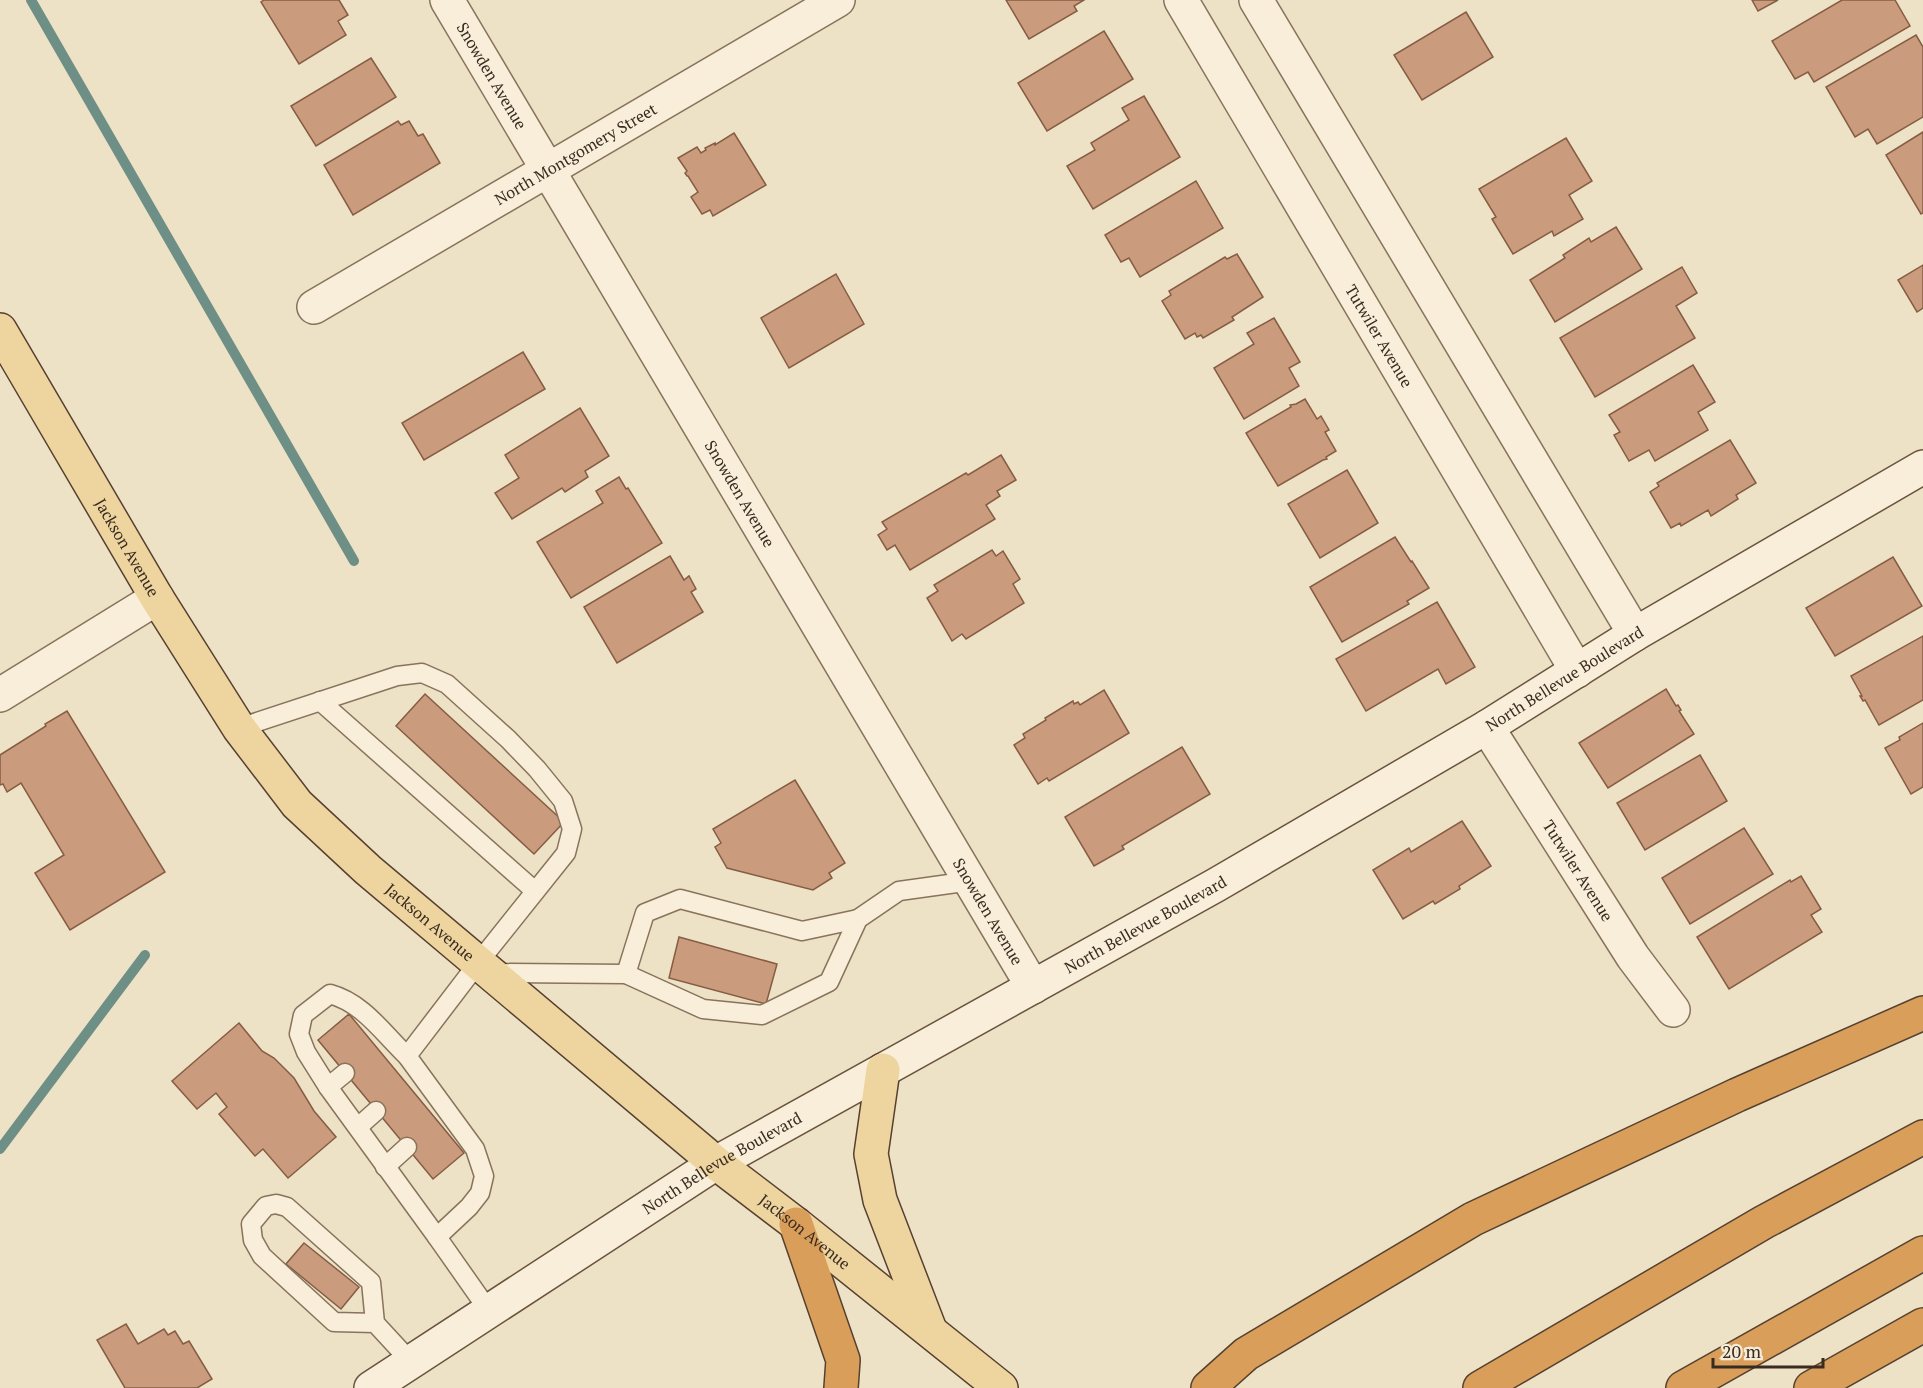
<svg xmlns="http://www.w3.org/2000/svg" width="1923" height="1388" viewBox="0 0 1923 1388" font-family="'PT Serif',serif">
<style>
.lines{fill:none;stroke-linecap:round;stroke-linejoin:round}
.stream{stroke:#6e8f86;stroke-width:10}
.building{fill:#ca9c7d;stroke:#865d43;stroke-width:1.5}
.lane-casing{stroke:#88735c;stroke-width:21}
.street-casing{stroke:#88735c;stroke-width:36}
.secondary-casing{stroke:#6a543f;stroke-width:36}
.primary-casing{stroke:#564130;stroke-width:36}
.highway-casing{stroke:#564130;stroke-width:36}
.lane{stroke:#f8eed9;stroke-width:18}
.street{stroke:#f8eed9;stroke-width:33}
.secondary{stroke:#f8eed9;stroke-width:33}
.primary{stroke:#eed5a0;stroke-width:33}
.highway{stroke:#d99f5a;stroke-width:33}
.labels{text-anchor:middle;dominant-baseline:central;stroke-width:4.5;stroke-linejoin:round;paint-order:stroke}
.street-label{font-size:16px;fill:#392b20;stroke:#f5ebd6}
</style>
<rect width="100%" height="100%" fill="#ede1c6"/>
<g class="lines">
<g class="stream">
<path d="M 31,0 L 354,561"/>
<path d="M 0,1149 L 145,955"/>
</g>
</g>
<g class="building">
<path d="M 264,0 L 339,0 L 348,15 L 338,21 L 346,35 L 299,64 L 261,2 Z"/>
<path d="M 1006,0 L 1084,0 L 1074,6 L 1077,11 L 1029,39 Z"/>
<path d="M 1752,0 L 1778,0 L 1758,11 Z"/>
<path d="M 1842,0 L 1895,0 L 1910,26 L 1814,82 L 1808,72 L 1795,79 L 1772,41 Z"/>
<path d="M 1466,12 L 1493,57 L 1422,100 L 1394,55 Z"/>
<path d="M 1104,31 L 1133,79 L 1047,131 L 1018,83 Z"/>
<path d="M 1916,35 L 1923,47 L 1923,117 L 1877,144 L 1868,129 L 1855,137 L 1826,87 Z"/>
<path d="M 371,58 L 396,97 L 316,146 L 291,106 Z"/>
<path d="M 1144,96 L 1180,157 L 1093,209 L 1067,166 L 1095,150 L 1091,143 L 1129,120 L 1122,108 Z"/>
<path d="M 398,121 L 401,125 L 409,121 L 418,136 L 423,134 L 440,163 L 353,215 L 324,165 Z"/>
<path d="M 1923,132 L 1923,213 L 1921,214 L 1886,155 Z"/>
<path d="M 734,133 L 766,185 L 713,216 L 710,210 L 702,214 L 691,197 L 698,192 L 688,176 L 687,176 L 685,173 L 687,171 L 678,158 L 697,147 L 701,153 L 706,150 L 705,148 L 715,143 L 715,145 Z"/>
<path d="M 1566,138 L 1592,181 L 1569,195 L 1583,219 L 1554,236 L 1552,231 L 1513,254 L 1492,219 L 1496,217 L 1479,189 Z"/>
<path d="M 1196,181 L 1223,228 L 1140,277 L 1129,258 L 1121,262 L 1105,235 Z"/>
<path d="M 1616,227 L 1642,269 L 1555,322 L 1530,280 L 1565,258 L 1563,255 L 1589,238 L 1591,242 Z"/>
<path d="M 1237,254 L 1263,297 L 1232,317 L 1234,320 L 1203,338 L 1201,335 L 1197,337 L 1195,333 L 1185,339 L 1162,301 L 1171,295 L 1169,291 L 1225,257 L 1227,259 Z"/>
<path d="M 1923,265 L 1923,308 L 1917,312 L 1898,280 Z"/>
<path d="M 1682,267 L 1697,293 L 1676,306 L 1695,338 L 1595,397 L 1560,338 Z"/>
<path d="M 836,274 L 864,324 L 789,368 L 761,318 Z"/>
<path d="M 1274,318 L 1300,362 L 1289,368 L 1299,386 L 1244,419 L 1214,368 L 1254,344 L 1247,333 Z"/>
<path d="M 523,352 L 545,389 L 424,460 L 402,423 Z"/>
<path d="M 1693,365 L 1715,402 L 1698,412 L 1708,430 L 1655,461 L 1649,450 L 1629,461 L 1614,435 L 1620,432 L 1609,415 Z"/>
<path d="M 1305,399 L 1317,419 L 1321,416 L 1329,430 L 1325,432 L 1336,451 L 1326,457 L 1327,459 L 1323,460 L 1278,486 L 1246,433 L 1291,407 L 1290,405 L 1296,404 Z"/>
<path d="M 580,408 L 609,456 L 585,471 L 588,477 L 565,492 L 562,488 L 512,519 L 495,493 L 519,478 L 505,455 Z"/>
<path d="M 1730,440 L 1756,483 L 1736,495 L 1738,499 L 1711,516 L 1708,510 L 1681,526 L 1680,523 L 1671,528 L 1650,492 L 1659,486 L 1657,483 Z"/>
<path d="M 1001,455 L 1016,480 L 997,491 L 1000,496 L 986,505 L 995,519 L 910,570 L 895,545 L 887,550 L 878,535 L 887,529 L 882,522 L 966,473 L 968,475 Z"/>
<path d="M 1347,470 L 1378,523 L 1320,558 L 1288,504 Z"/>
<path d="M 619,477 L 626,489 L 628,488 L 662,543 L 571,598 L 537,542 L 603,503 L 596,491 Z"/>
<path d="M 1395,537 L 1411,562 L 1412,561 L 1429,588 L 1407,601 L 1409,604 L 1342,642 L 1310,587 Z"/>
<path d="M 992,550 L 996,556 L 1003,551 L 1020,579 L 1013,584 L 1024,603 L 966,639 L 962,634 L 952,641 L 927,598 L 938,591 L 934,585 Z"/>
<path d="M 670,556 L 684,580 L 689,576 L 696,589 L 691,592 L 703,612 L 617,663 L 584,607 Z"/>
<path d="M 1893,557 L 1922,606 L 1835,656 L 1806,608 Z"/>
<path d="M 1437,602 L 1475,667 L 1446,684 L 1438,669 L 1366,711 L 1336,659 Z"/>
<path d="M 1923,636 L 1923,700 L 1879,725 L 1865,700 L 1863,701 L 1860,696 L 1862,696 L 1851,676 Z"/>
<path d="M 1666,689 L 1676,706 L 1678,705 L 1681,710 L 1679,711 L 1694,734 L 1608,788 L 1579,743 Z"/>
<path d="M 1104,690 L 1129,733 L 1049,781 L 1047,778 L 1038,784 L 1014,745 L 1025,738 L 1023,734 L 1046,720 L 1045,718 L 1073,701 L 1074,704 L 1078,702 L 1080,705 Z"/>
<path d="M 425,694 L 564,822 L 534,854 L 396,726 Z"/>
<path d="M 67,711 L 165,872 L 70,930 L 35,873 L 64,855 L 21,783 L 7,792 L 3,784 L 0,785 L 0,755 L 46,726 L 45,724 Z"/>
<path d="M 1923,723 L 1923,787 L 1911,794 L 1885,748 L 1900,740 L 1899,737 Z"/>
<path d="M 1182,747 L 1210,794 L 1122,846 L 1124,849 L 1094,866 L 1065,817 Z"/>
<path d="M 1700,755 L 1727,801 L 1645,850 L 1617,803 Z"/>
<path d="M 795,780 L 845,863 L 829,873 L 832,878 L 813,890 L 727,868 L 715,847 L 721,843 L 713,829 Z"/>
<path d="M 1462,821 L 1491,866 L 1459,886 L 1460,889 L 1435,904 L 1433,901 L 1403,919 L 1373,870 L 1409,848 L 1411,852 Z"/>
<path d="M 1744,828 L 1773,874 L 1690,924 L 1662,878 Z"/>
<path d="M 1801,876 L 1821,909 L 1811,915 L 1822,932 L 1729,989 L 1697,937 L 1790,880 L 1791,882 Z"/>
<path d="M 679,937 L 777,964 L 766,1004 L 669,978 Z"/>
<path d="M 349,1014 L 464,1153 L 433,1179 L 318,1040 Z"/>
<path d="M 239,1023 L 262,1051 L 274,1058 L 294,1078 L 314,1111 L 336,1137 L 288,1178 L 263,1149 L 255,1156 L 219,1114 L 227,1107 L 216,1093 L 197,1109 L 172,1081 Z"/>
<path d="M 304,1243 L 359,1287 L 341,1309 L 286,1264 Z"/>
<path d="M 126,1324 L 138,1344 L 164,1329 L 168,1335 L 175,1331 L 183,1344 L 189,1341 L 212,1379 L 197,1388 L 125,1388 L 97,1340 Z"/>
</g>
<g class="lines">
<defs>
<g id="lane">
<path d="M 320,701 L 535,891"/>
<path d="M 239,728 L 397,676 L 422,673 L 447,684 L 508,739 L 537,769 L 563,801 L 572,829 L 566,853 L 478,963 L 407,1056 L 475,1149 L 484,1176 L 480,1193 L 469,1207 L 437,1237 L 489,1311"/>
<path d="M 492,973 L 626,974 L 703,1009 L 762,1015 L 829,982 L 858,919 L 899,891 L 971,881"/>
<path d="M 626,974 L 645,913 L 680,899 L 802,931 L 858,919"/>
<path d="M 407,1056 C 383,1033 363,1003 330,994 L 303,1015 L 299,1034 L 306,1052 L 328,1087 L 437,1237"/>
<path d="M 328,1087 L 345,1073"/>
<path d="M 358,1127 L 376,1111"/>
<path d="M 385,1167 L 407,1147"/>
<path d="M 375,1323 L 334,1322 L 262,1256 L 253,1240 L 251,1224 L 266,1206 L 276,1204 L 287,1207 L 371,1282 L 375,1323 L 411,1362"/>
</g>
<g id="street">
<path id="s1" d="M 447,0 L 1033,987"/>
<path id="s2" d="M 1181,0 L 1577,671"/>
<path d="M 1256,0 L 1635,634"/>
<path id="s3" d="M 314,307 L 838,0"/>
<path d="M 0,695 L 157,598"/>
<path id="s4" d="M 1487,727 L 1633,957 L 1673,1010"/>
</g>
<g id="secondary">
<path id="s5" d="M 371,1388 L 716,1163 L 1216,885 L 1487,727 L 1635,634 L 1923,467"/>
</g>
<g id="primary">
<path id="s6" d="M 0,330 L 157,598 L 239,728 L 297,804 L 368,870 L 716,1163 L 796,1224 L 1001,1388"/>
<path d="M 883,1070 L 871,1154 L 880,1200 L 930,1330"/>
</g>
<g id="highway">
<path d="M 796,1224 L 843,1360 L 841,1388"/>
<path d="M 1208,1388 L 1246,1354 L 1473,1219 L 1737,1095 L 1923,1013"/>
<path d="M 1480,1388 L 1764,1222 L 1923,1137"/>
<path d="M 1683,1388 L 1923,1253"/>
<path d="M 1811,1388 L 1923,1325"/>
</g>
</defs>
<use href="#lane" class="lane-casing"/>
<use href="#street" class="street-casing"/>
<use href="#secondary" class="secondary-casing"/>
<use href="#primary" class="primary-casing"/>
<use href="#highway" class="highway-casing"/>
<use href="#lane" class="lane"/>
<use href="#street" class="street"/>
<use href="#secondary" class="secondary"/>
<use href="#primary" class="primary"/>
<use href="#highway" class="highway"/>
</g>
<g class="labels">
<g class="street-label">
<text stroke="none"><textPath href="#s1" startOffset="88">Snowden Avenue</textPath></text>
<text stroke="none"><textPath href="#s3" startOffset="303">North Montgomery Street</textPath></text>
<text stroke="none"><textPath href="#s2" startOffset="390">Tutwiler Avenue</textPath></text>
<text stroke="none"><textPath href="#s1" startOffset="574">Snowden Avenue</textPath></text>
<text stroke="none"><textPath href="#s6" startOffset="252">Jackson Avenue</textPath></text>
<text stroke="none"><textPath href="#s5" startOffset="1389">North Bellevue Boulevard</textPath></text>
<text stroke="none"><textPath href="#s4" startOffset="170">Tutwiler Avenue</textPath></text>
<text stroke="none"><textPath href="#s1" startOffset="1060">Snowden Avenue</textPath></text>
<text stroke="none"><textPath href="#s6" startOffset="738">Jackson Avenue</textPath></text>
<text stroke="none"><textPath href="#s5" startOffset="903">North Bellevue Boulevard</textPath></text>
<text stroke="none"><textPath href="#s5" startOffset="417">North Bellevue Boulevard</textPath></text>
<text stroke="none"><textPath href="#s6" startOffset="1224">Jackson Avenue</textPath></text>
</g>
</g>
<path d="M1713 1358v9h110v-9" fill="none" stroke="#392b20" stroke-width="3"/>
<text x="1722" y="1358" font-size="18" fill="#392b20" stroke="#f5ebd6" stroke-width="4.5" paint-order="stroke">20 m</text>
</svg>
